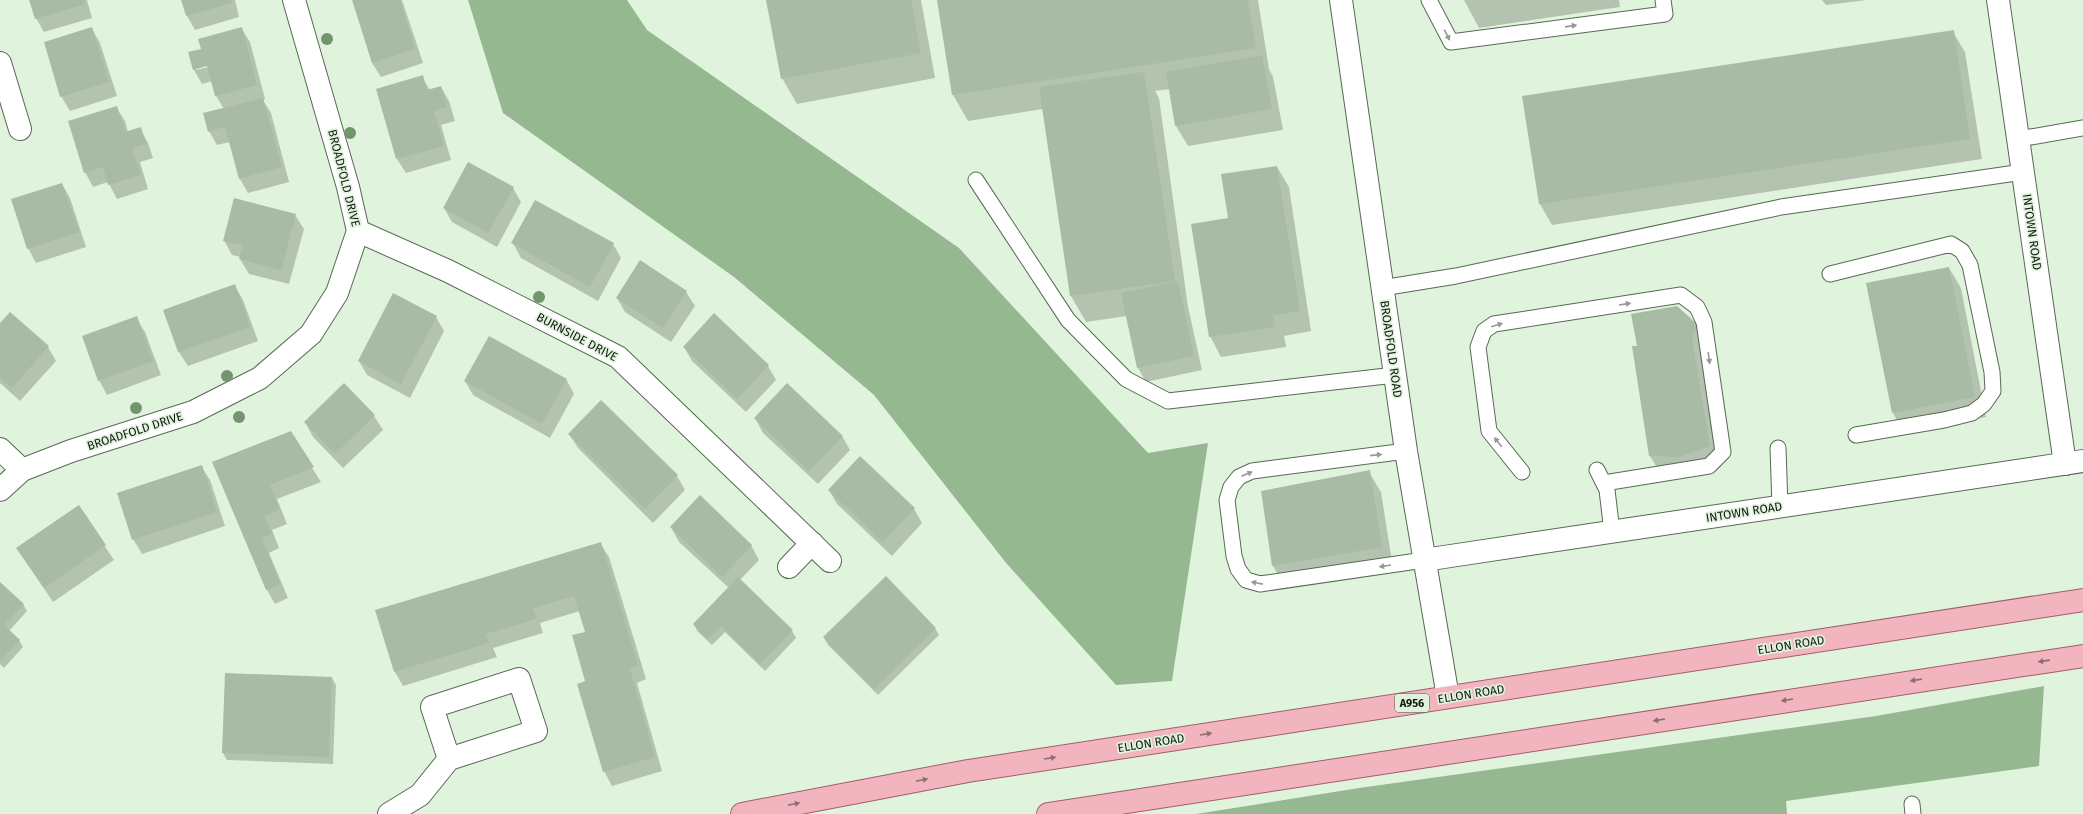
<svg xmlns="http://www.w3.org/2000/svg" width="2083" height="814" viewBox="0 0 2083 814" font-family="'Fira Sans',sans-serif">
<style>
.forest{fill:#96b891}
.shadow{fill:#0003;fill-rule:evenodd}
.building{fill:#a8bba5}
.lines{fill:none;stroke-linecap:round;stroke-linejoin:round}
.service-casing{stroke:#586955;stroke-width:17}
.minor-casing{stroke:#586955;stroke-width:24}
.tertiary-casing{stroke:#586955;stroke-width:24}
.primary-casing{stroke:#9f5f67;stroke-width:24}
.service{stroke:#fff;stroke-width:15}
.minor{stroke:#fff;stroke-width:22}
.tertiary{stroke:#fff;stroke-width:22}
.primary{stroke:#f2b5bf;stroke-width:22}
.tree{fill:#73956e}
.oneway{fill:#959894}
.oneway2{fill:#8e6f71}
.labels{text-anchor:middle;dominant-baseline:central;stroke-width:3.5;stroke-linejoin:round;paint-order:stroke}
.shield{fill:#e0f4dd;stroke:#505b4f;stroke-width:1}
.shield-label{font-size:11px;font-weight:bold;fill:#131912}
.street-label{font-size:12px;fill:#131912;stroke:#e0f4dd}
</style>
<rect width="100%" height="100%" fill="#e0f4dd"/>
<g class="forest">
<path d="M 468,0 L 627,0 L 647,30 L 959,248 L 1148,453 L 1208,443 L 1172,681 L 1116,685 L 1007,564 L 874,395 L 734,277 L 503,113 Z"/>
<path d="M 2044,686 L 2039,766 L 1786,801 L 1787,814 L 1196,814 L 1359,788 L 1876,716 Z"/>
</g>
<g class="shadow">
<path d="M 30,0 L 87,0 L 92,18 L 44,32 L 36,18 Z"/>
<path d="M 183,0 L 235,0 L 239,17 L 195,30 L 187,16 Z"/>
<path d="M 353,0 L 402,0 L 423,63 L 381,77 L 372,63 Z"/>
<path d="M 767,0 L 921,0 L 935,78 L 797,104 L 782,78 Z"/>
<path d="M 938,0 L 1258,0 L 1269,69 L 1273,77 L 1283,130 L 1188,146 L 1176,126 L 1170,89 L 1155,91 L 1159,98 L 1188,307 L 1202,370 L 1146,382 L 1138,368 L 1127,316 L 1086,322 L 1071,296 L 1043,109 L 968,121 L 953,95 Z"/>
<path d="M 1464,0 L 1619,0 L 1620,7 L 1479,28 Z"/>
<path d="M 1822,0 L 1867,0 L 1826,5 Z"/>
<path d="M 241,28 L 250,42 L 265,99 L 263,100 L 271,113 L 289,182 L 248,193 L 240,179 L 230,142 L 217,145 L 209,131 L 224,109 L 216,96 L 212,81 L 202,84 L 194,70 L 202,49 ZM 212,64 L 213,66 L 196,70 L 196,68 Z"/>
<path d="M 92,29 L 100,43 L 117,96 L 70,111 L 61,96 Z"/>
<path d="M 1953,32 L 1965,52 L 1982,159 L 1552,225 L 1540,204 L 1523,97 Z"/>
<path d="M 422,77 L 430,90 L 441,87 L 449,101 L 455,121 L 441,125 L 451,160 L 406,173 L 397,159 L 377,89 Z"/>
<path d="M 116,107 L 125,121 L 128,132 L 140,128 L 148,143 L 153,158 L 140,162 L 148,189 L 117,199 L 108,182 L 93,187 L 85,172 Z"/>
<path d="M 1277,167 L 1289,187 L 1311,331 L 1284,336 L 1286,347 L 1221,357 L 1210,336 L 1230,219 Z"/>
<path d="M 62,184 L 70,198 L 86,247 L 36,263 L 28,248 Z"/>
<path d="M 513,188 L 521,202 L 497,247 L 452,222 L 444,208 Z"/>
<path d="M 295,215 L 304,229 L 289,284 L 249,274 L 240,259 L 241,257 L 232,255 L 224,240 Z"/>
<path d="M 513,243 L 613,244 L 621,258 L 598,301 L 521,258 Z"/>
<path d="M 640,262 L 686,292 L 695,306 L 671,342 L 625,312 L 617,298 Z"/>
<path d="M 1949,268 L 1961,288 L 1986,417 L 1904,433 L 1893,413 Z"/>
<path d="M 235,286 L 243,300 L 258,341 L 188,366 L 179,352 L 165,310 Z"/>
<path d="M 436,317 L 444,331 L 410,398 L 367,375 L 359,361 Z"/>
<path d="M 136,318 L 145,332 L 161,375 L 107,395 L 99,380 Z"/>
<path d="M 0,325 L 48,347 L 56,361 L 20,401 L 0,383 Z"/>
<path d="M 1696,325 L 1708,345 L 1703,361 L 1721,467 L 1691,477 L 1662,476 L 1650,456 Z"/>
<path d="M 684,347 L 768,366 L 776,380 L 746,412 L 692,361 Z"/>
<path d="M 566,379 L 574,394 L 550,438 L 473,395 L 465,381 Z"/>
<path d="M 344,385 L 374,416 L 383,430 L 343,468 L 313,437 L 305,422 Z"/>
<path d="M 755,418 L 842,436 L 850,450 L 818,484 L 763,433 Z"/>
<path d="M 290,432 L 321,482 L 277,499 L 287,524 L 272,530 L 279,548 L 269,553 L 288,598 L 275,604 L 267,590 L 213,462 Z"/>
<path d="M 569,434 L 677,476 L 685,490 L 653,523 L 578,448 Z"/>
<path d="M 201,466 L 210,480 L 225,526 L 142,554 L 133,539 Z"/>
<path d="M 1369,472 L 1381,492 L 1393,568 L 1285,586 L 1273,566 Z"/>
<path d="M 829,490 L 914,509 L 922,523 L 892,556 L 837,504 Z"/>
<path d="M 78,506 L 114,560 L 53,602 L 17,548 Z"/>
<path d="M 671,527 L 751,545 L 759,560 L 740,580 L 792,631 L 796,638 L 765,671 L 725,632 L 712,645 L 698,632 L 694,625 L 729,588 L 679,542 Z"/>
<path d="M 600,543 L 609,557 L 646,679 L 637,683 L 662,771 L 612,786 L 604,771 L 587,682 L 586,633 L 580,611 L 540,623 L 543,633 L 493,648 L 497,657 L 403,686 L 395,672 L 376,611 Z"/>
<path d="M 0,583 L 23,604 L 27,611 L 9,631 L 19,640 L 23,647 L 4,668 L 0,664 Z"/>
<path d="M 935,628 L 939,635 L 878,695 L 828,645 L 824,638 Z"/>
<path d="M 332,678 L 336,685 L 333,764 L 227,760 L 223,753 Z"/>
</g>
<g class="building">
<path d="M 29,0 L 84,0 L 85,4 L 35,19 Z"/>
<path d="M 181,0 L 231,0 L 232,3 L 186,16 Z"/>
<path d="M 352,0 L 400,0 L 415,49 L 372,63 Z"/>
<path d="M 766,0 L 911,0 L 921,53 L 781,79 Z"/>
<path d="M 937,0 L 1248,0 L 1256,48 L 952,95 Z"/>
<path d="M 92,27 L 109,82 L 60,97 L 44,42 Z"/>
<path d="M 242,27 L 257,85 L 215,96 L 207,66 L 193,70 L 188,52 L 201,49 L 198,39 Z"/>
<path d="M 1954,30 L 1970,139 L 1539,204 L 1522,96 Z"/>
<path d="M 1262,55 L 1272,109 L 1175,126 L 1166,72 Z"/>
<path d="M 1144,72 L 1175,281 L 1070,296 L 1039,87 Z"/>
<path d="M 423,75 L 427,90 L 441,86 L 447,107 L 434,111 L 444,146 L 396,159 L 376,89 Z"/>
<path d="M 263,98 L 282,167 L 239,179 L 225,127 L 208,132 L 203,113 Z"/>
<path d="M 117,106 L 125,132 L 141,127 L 146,144 L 132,148 L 141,175 L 108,185 L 103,167 L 84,173 L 68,121 Z"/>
<path d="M 468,162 L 514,187 L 488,233 L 443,208 Z"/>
<path d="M 1277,166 L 1300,311 L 1273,315 L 1275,327 L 1209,337 L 1191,224 L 1228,218 L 1221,174 Z"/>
<path d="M 62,183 L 79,232 L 27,249 L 11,199 Z"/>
<path d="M 234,198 L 296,214 L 281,270 L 239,259 L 243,245 L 223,241 Z"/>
<path d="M 535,200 L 614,243 L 590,287 L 511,243 Z"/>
<path d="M 640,260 L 687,291 L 663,328 L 616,298 Z"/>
<path d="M 1949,267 L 1975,397 L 1892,413 L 1866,283 Z"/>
<path d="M 1178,281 L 1194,356 L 1137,368 L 1121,293 Z"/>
<path d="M 235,284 L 250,327 L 178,352 L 163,310 Z"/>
<path d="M 393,293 L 437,316 L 401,384 L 358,361 Z"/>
<path d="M 1677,306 L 1697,324 L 1692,339 L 1710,446 L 1679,457 L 1649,456 L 1632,346 L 1637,346 L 1631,314 Z"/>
<path d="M 10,312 L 49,346 L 12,388 L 0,377 L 0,323 Z"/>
<path d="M 714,313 L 769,365 L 737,399 L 683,347 Z"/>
<path d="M 137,316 L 153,361 L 98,381 L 82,336 Z"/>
<path d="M 489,336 L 567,379 L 542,424 L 464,381 Z"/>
<path d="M 344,383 L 375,415 L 335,454 L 304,422 Z"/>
<path d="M 787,383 L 843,436 L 809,471 L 754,418 Z"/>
<path d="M 601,400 L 678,475 L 645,509 L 568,434 Z"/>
<path d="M 291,431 L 314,467 L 270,485 L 280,509 L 264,516 L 272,534 L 262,538 L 280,584 L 266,590 L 212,462 Z"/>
<path d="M 860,456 L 915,508 L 883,542 L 828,490 Z"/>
<path d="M 202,465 L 217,512 L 132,540 L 117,493 Z"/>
<path d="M 1370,470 L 1382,547 L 1272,566 L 1261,491 Z"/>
<path d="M 700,495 L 752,545 L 722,577 L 670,527 Z"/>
<path d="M 79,505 L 106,545 L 44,588 L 16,548 Z"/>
<path d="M 601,542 L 638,665 L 630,669 L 655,757 L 603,772 L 577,684 L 585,681 L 572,635 L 585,632 L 574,596 L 533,608 L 536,619 L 486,634 L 489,643 L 394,672 L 375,610 Z"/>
<path d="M 886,576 L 936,628 L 874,689 L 823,637 Z"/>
<path d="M 738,577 L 793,630 L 760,664 L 721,626 L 707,639 L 693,624 Z"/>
<path d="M 0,582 L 24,604 L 4,625 L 20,640 L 0,661 Z"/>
<path d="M 225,673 L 332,677 L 329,757 L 222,753 Z"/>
</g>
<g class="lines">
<defs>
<g id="service">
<path d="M 1429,0 L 1451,42 L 1665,14 L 1663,0"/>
<path d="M 2019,139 L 2083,128"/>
<path d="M 976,180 L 1068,320 L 1126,379 L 1168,401 L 1395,375"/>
<path d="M 1830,274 L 1951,244 L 1962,251 L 1970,265 L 1992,372 L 1993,391 L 1984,404 L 1972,413 L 1944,420 L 1856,435"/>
<path d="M 1382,288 L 1456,276 L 1781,207 L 2023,172"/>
<path d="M 1778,448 L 1780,507"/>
<path d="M 1406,451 L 1252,471 L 1239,477 L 1231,487 L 1227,500 L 1234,556 L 1238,569 L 1246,580 L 1260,584 L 1424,560"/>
<path d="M 1597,470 L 1607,490 L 1612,532"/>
<path d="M 1522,472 L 1489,431 L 1478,347 L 1484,331 L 1494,324 L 1681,295 L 1697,307 L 1704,322 L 1723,452 L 1709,466 L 1604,483"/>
<path d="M 1912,804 L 1913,814"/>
</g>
<g id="minor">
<path d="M 1998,0 L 2065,464"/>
<path d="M 0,63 L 20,129"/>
<path d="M 358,231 L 448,271 L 618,357 L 830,561"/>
<path d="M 0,449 L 22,470"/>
<path d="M 0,490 L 22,470 L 71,451 L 193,412 L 260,378 L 311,334 L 337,293 L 358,231 L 348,187 L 294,0"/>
<path d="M 1424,560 L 2083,461"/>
<path d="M 789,567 L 812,543"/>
<path d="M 389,814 L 420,795 L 449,759 L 536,731 L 519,679 L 432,707 L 449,759"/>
</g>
<path id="tertiary" d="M 1341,0 L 1406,451 L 1448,697"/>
<g id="primary">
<path d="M 742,814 L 968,771 L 2083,600"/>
<path d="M 1048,814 L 2083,656"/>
</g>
</defs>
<use href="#service" class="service-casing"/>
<use href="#minor" class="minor-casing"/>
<use href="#tertiary" class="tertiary-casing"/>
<use href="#primary" class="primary-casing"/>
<use href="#service" class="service"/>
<use href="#minor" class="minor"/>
<use href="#tertiary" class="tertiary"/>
<use href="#primary" class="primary"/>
</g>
<g class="tree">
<circle cx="327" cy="39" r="6"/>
<circle cx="350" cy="133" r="6"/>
<circle cx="539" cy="297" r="6"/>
<circle cx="227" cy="376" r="6"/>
<circle cx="136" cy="408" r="6"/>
<circle cx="239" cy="417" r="6"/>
</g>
<defs><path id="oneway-solid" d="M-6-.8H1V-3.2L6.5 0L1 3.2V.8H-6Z"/></defs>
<g class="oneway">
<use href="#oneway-solid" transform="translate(1571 26) rotate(-8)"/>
<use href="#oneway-solid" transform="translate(1447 35) rotate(63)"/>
<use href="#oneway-solid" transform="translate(1625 304) rotate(-9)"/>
<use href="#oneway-solid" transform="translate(1497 325) rotate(-17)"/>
<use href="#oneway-solid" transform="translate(1709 358) rotate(82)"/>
<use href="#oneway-solid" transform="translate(1498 442) rotate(-129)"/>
<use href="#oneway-solid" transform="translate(1376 455) rotate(-6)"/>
<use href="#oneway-solid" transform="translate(1247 474) rotate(-23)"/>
<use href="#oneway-solid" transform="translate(1385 566) rotate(171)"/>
<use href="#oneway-solid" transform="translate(1257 583) rotate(-169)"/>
</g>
<g class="oneway2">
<use href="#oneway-solid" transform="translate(2044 661) rotate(172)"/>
<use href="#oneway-solid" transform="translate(1916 680) rotate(172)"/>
<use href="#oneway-solid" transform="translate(1787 700) rotate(171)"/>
<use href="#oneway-solid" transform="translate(1659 720) rotate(171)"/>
<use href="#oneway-solid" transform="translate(1206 734) rotate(-9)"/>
<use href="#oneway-solid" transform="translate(1050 758) rotate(-9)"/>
<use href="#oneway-solid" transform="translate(922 780) rotate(-11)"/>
<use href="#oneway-solid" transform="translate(794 804) rotate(-11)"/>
</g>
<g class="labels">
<rect class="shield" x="1395" y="694" width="34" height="18" rx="3"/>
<g class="shield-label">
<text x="1412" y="703">A956</text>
</g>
<g class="street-label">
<text transform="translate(344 178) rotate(76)">BROADFOLD DRIVE</text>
<text transform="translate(2032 232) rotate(82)">INTOWN ROAD</text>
<text transform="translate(577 337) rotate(28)">BURNSIDE DRIVE</text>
<text transform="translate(1391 349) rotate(82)">BROADFOLD ROAD</text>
<text transform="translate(135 431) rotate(-18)">BROADFOLD DRIVE</text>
<text transform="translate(1744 512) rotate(-9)">INTOWN ROAD</text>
<text transform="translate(1791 645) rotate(-9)">ELLON ROAD</text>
<text transform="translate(1471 694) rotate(-9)">ELLON ROAD</text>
<text transform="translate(1151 743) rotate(-9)">ELLON ROAD</text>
</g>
</g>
</svg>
